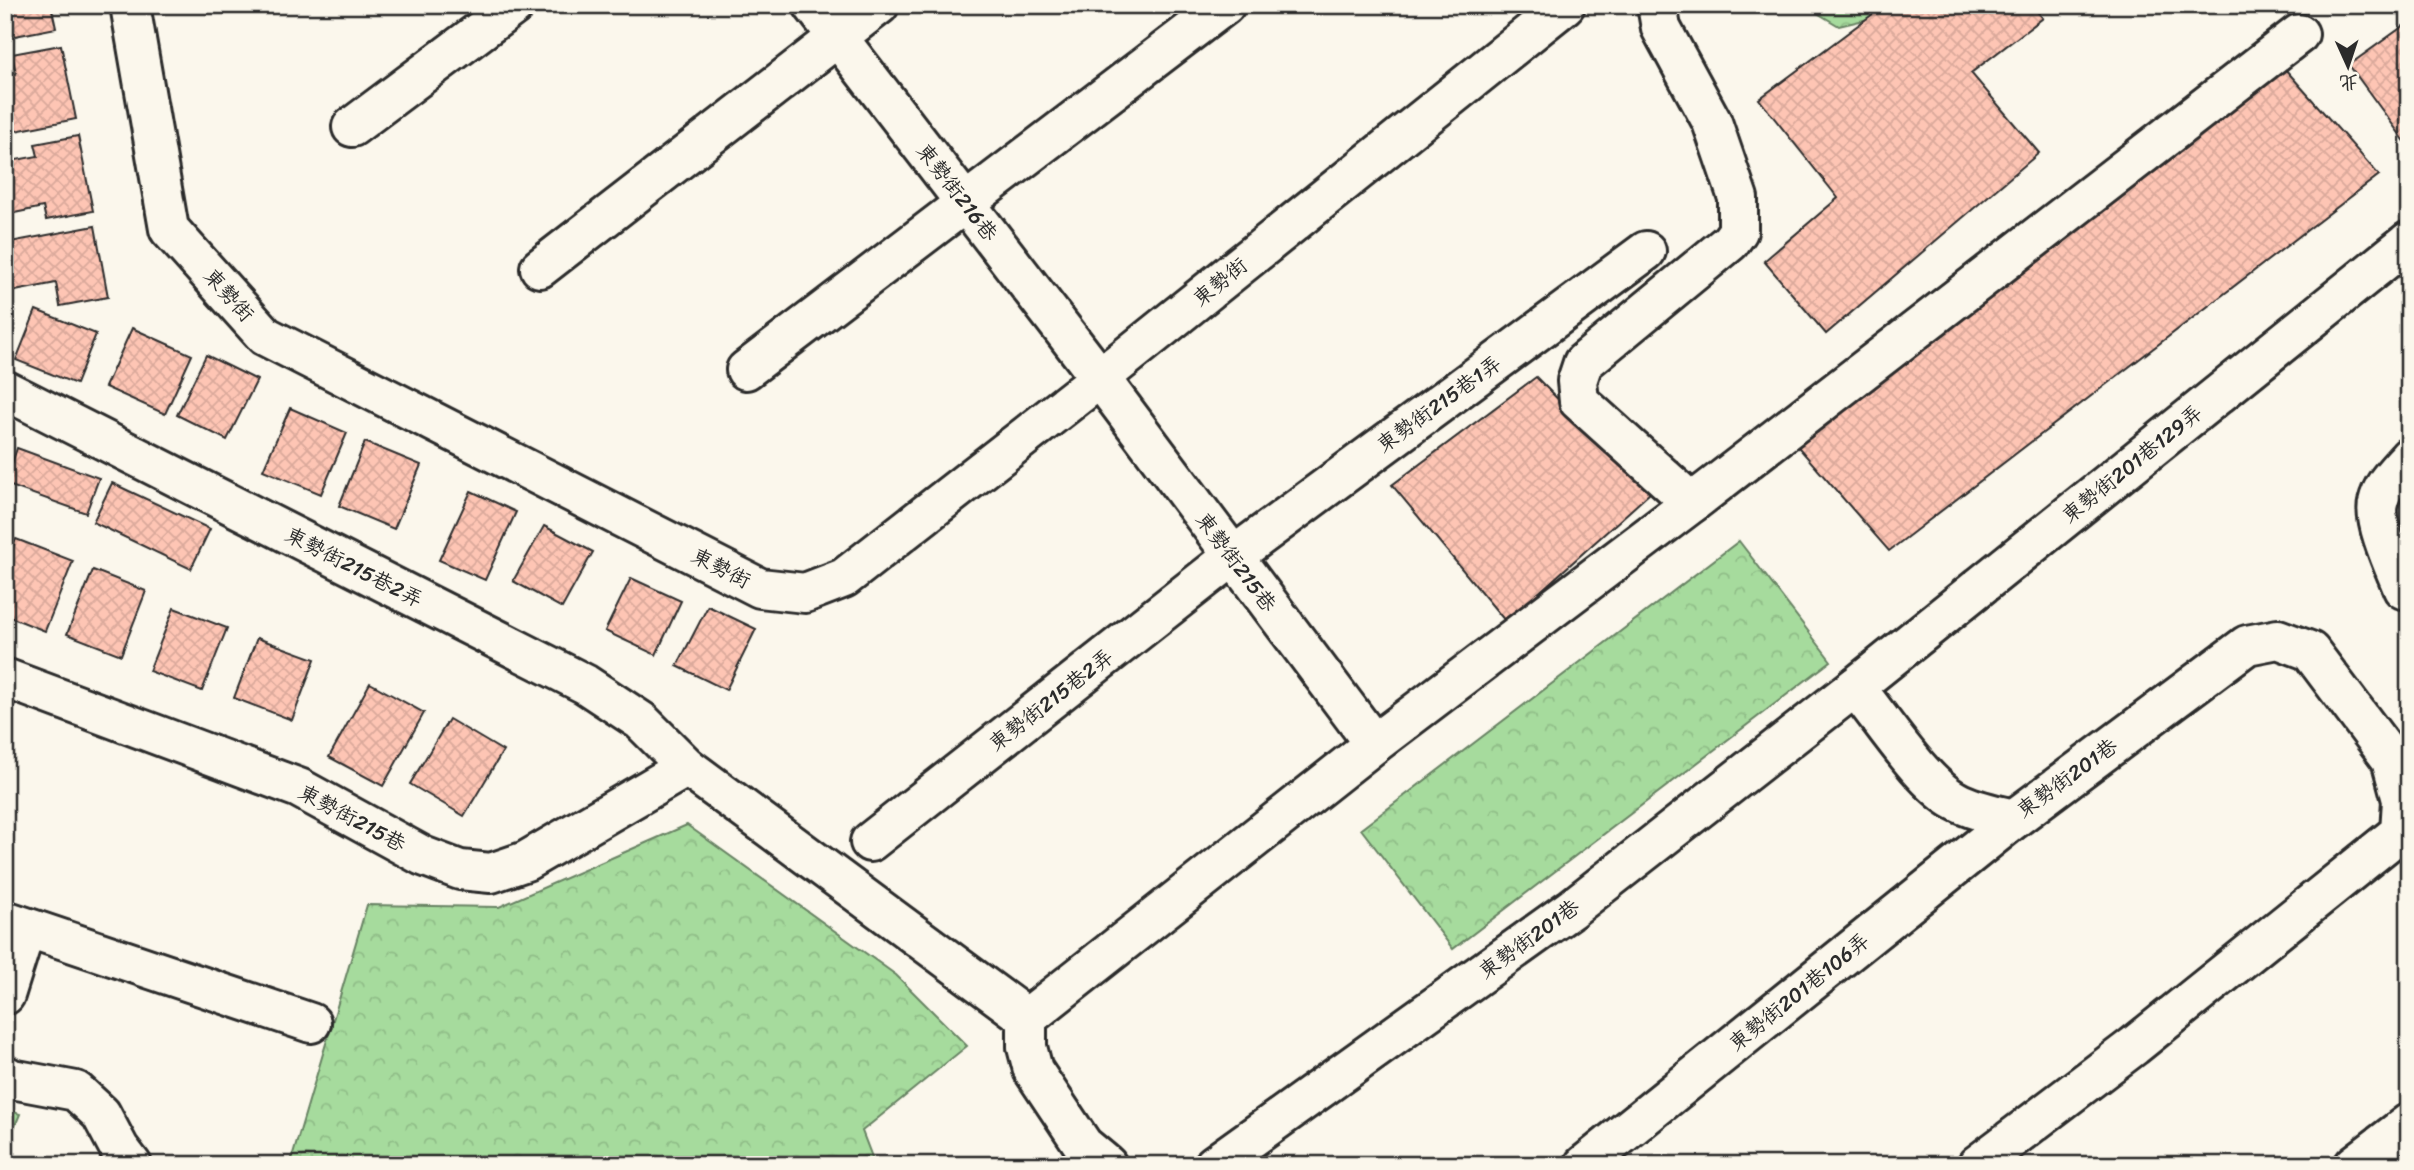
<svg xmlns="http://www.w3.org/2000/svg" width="2414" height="1170" viewBox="0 0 2414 1170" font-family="Sriracha,'LXGW WenKai TC',sans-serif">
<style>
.forest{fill:url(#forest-crowns);stroke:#688364;stroke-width:2}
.building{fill:url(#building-cross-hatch);stroke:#2b2b2b;stroke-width:2}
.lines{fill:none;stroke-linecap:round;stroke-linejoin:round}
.minor-casing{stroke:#2b2b2b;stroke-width:44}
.minor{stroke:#fbf7ec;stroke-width:38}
.labels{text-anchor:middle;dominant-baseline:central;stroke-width:6;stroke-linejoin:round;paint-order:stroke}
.street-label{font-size:21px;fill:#2b2b2b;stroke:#fbf7ec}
</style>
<defs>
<pattern id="forest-crowns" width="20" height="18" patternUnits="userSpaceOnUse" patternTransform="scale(1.75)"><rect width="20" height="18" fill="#a6db9d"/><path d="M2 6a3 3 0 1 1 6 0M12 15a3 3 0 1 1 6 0" fill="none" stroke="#8fbc87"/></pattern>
<pattern id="building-cross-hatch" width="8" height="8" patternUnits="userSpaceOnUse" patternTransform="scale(1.75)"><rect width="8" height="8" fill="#fec5b4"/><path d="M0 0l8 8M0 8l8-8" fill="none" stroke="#daa99b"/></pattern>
</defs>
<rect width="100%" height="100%" fill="#fbf7ec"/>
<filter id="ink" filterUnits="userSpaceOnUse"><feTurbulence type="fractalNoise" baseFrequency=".0143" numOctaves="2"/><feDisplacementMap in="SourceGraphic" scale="14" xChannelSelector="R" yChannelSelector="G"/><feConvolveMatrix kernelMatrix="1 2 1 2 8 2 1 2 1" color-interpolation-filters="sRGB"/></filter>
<g filter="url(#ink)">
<g class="forest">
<path d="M 1804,5 L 1927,5 L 1839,26 Z"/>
<path d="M 1739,541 L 1831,661 L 1453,949 L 1361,829 Z"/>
<path d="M 687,825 L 896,975 L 967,1046 L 862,1131 L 875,1165 L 290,1165 L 367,905 L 499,907 Z"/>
<path d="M 5,1109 L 20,1114 L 5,1150 Z"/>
</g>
<g class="building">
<path d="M 5,5 L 51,5 L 56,28 L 5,38 Z"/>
<path d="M 1885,5 L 2031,5 L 2043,18 L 1971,73 L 2039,153 L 1826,334 L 1764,261 L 1838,198 L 1759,99 Z"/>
<path d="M 2409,22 L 2409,147 L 2349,65 Z"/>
<path d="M 61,45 L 76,119 L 5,133 L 5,76 L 16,74 L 12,54 Z"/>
<path d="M 2285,69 L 2379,175 L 1889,551 L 1792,440 Z"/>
<path d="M 78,136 L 93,211 L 46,220 L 43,207 L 5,215 L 5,162 L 38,156 L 35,144 Z"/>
<path d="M 95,226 L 108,297 L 60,306 L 56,283 L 5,293 L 5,243 Z"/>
<path d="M 36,310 L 96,334 L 76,384 L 16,360 Z"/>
<path d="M 132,328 L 192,355 L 165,414 L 105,387 Z"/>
<path d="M 206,355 L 257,380 L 227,440 L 177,415 Z"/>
<path d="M 1536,377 L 1650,493 L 1506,622 L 1392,485 Z"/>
<path d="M 290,408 L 347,433 L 321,494 L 263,470 Z"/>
<path d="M 365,442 L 421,465 L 394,529 L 339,506 Z"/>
<path d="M 17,448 L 99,478 L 86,513 L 5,484 Z"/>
<path d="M 112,483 L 210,529 L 191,569 L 93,522 Z"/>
<path d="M 471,491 L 516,512 L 485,580 L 439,560 Z"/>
<path d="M 544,526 L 593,552 L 562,608 L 513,581 Z"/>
<path d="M 16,539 L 73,561 L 45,631 L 5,615 L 5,566 Z"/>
<path d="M 93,570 L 146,591 L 121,655 L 67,634 Z"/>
<path d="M 631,578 L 681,601 L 656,655 L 605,631 Z"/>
<path d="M 708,606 L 756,629 L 726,690 L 677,666 Z"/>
<path d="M 174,608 L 227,628 L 202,691 L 149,671 Z"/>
<path d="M 257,638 L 315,659 L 292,720 L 234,698 Z"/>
<path d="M 370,683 L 424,713 L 383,786 L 329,757 Z"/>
<path d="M 449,719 L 503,751 L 464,816 L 410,784 Z"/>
</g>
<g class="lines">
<defs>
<g id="minor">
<path d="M 130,5 L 169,229 L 265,336 L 760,588 L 805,593 L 844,578 L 1100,378 L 1565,5"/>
<path d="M 813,5 L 1100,378 L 1374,744"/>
<path d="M 1657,5 L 1661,28 L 1712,122 L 1738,198 L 1738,231 L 1730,242 L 1583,363 L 1577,381 L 1579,401 L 1692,503"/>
<path d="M 352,127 L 515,5"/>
<path d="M 540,268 L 879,5"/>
<path d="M 746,370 L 1225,5"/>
<path d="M 5,390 L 585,684 L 641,721 L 687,767 L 1027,1018"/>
<path d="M 2403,589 C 2395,569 2373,522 2378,503 C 2382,484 2397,471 2409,457"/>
<path d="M 5,678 L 299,788 L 423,856 L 460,870 L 491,873 L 526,861 L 687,767"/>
<path d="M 1855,687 L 2409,241"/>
<path d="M 870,842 L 1232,557 L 1646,251"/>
<path d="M 5,920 L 311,1023"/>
<path d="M 5,995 L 26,928"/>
<path d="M 1027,1018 L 1374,744 L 1692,503 L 2299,34"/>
<path d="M 1027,1018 L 1027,1047 L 1033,1070 L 1083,1145 L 1107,1165"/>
<path d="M 5,1075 L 12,1079 L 76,1091 L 101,1114 L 119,1148 L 132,1165"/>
<path d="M 1214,1165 L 1571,909 L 1855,687 C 1881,718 1922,783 1956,801 C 1974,811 1994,814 2014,819 L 2247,645 L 2278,639 L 2310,651 L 2391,759 L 2402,800 L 2400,832 L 2134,1046 L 1977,1165"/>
<path d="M 1584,1165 L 2014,819"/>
<path d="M 2354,1165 L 2409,1123"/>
</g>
</defs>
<use href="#minor" class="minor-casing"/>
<use href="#minor" class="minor"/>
</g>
</g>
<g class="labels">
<g class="street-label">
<text transform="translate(957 192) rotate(52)">東勢街216巷</text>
<text transform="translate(1220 282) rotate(-39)">東勢街</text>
<text transform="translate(229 295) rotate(48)">東勢街</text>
<text transform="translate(1439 404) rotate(-36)">東勢街215巷1弄</text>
<text transform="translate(2132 464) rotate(-39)">東勢街201巷129弄</text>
<text transform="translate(1236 562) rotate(53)">東勢街215巷</text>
<text transform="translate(354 567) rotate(27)">東勢街215巷2弄</text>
<text transform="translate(721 568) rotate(27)">東勢街</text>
<text transform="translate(1051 700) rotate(-38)">東勢街215巷2弄</text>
<text transform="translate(2067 778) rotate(-36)">東勢街201巷</text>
<text transform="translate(352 818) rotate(28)">東勢街215巷</text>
<text transform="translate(1529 939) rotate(-36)">東勢街201巷</text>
<text transform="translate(1799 992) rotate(-39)">東勢街201巷106弄</text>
</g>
</g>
<rect width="2414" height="1170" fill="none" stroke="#fbf7ec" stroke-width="28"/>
<rect x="14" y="14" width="2386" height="1142" fill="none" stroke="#2b2b2b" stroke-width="2.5" filter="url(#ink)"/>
<g transform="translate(2348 66) rotate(177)" stroke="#fbf7ec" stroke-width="5" paint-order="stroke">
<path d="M0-5L12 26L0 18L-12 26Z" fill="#2b2b2b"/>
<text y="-10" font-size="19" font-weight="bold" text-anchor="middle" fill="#2b2b2b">北</text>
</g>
</svg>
